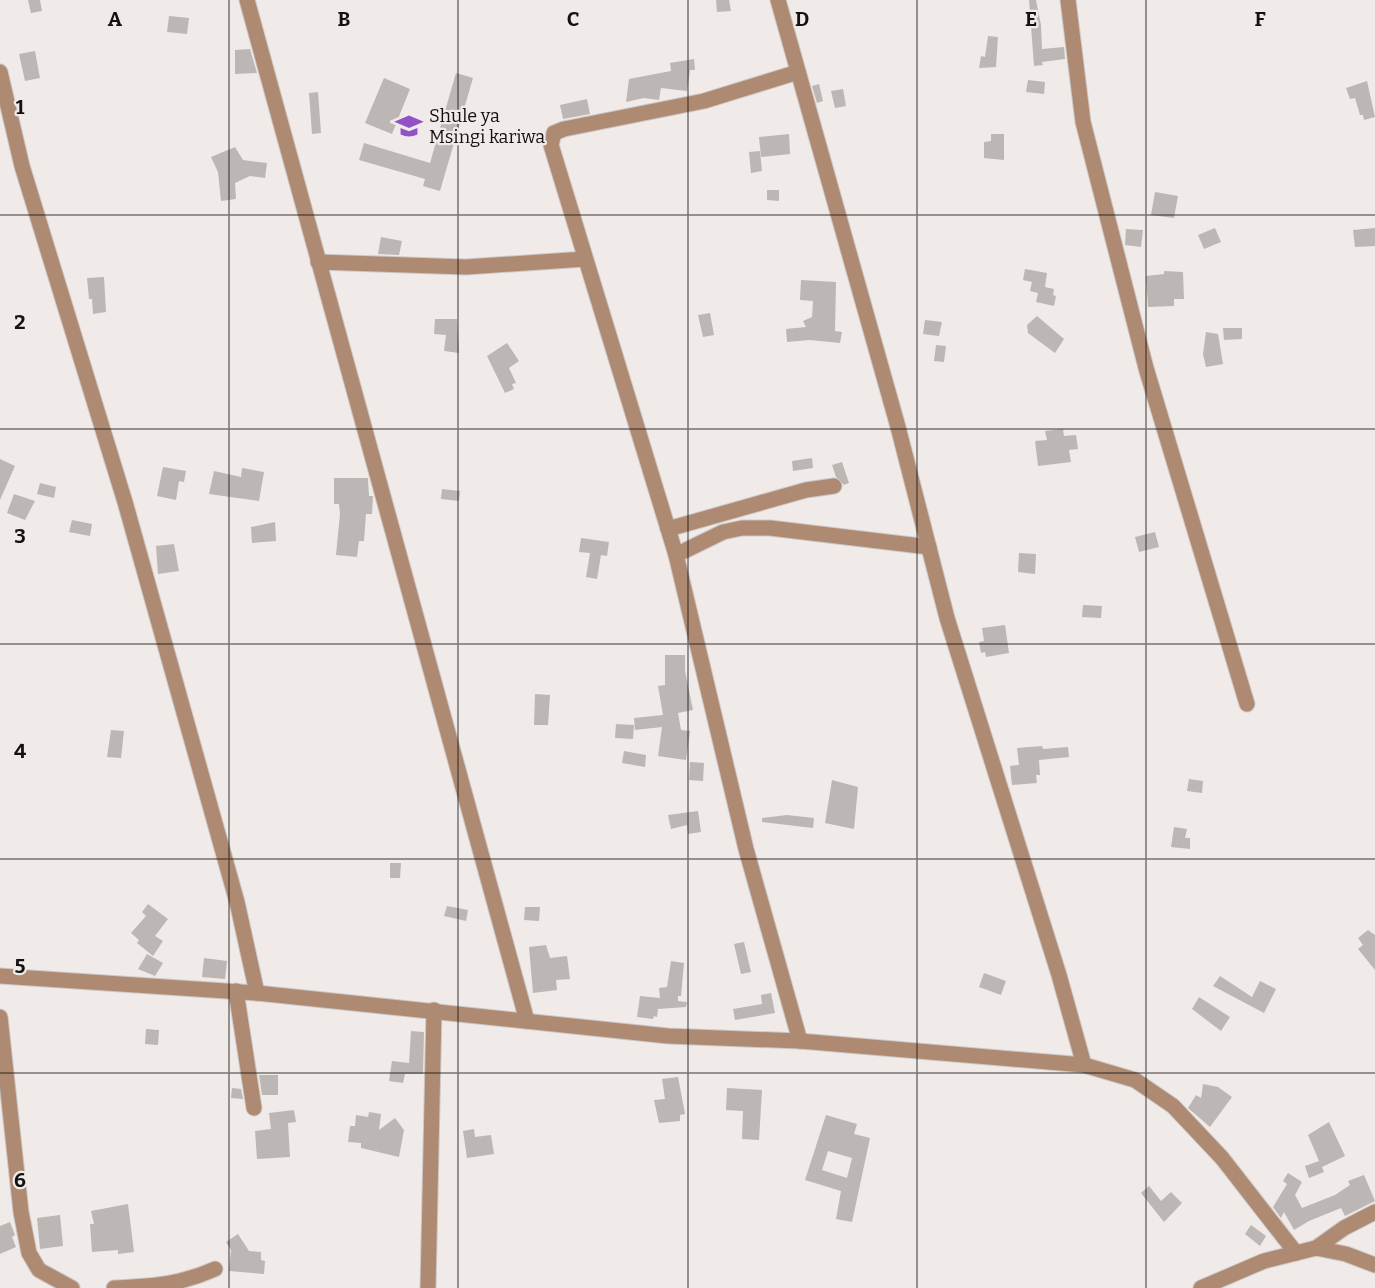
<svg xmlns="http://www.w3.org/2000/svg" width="1375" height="1288" viewBox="0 0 1375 1288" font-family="Bitter,serif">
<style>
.building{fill:#bcb6b5;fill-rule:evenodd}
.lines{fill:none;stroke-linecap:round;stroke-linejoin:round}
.minor-casing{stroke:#cdc7c6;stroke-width:17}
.tertiary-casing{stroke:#cdc7c6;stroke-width:17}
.minor{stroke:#ad8a71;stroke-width:15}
.tertiary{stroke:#ad8a71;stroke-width:15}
.grid{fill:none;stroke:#131111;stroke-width:1.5;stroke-opacity:0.55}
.labels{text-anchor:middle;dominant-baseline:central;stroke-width:4.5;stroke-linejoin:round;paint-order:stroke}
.poi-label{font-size:18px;fill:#131111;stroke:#f0eae8;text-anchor:start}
.grid-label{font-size:20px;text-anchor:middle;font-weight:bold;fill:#131111;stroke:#f0eae8;stroke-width:4.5;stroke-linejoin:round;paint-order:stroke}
</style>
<rect width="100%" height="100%" fill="#f0eae8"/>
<g class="building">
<path d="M 28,0 L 40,0 L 42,11 L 31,13 Z"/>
<path d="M 716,0 L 729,0 L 731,11 L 717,12 Z"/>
<path d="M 1029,0 L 1036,0 L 1041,25 L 1042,49 L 1064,47 L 1065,59 L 1042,62 L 1043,65 L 1034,66 Z"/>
<path d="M 169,16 L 189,18 L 187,34 L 167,32 Z"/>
<path d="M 988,36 L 998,37 L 996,67 L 979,68 L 981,56 L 985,57 Z"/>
<path d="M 250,49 L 257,73 L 235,74 L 235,50 Z"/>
<path d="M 35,51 L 40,78 L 25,81 L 19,54 Z"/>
<path d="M 694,59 L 695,70 L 690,70 L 687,91 L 661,88 L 659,100 L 644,98 L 626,102 L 629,79 L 671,71 L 670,63 Z"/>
<path d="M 456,73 L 473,78 L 440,191 L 423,186 L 425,179 L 359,160 L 364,143 L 430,163 Z"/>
<path d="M 384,78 L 410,89 L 392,134 L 365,123 Z"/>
<path d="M 1028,80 L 1045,82 L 1044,94 L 1026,92 Z"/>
<path d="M 1367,81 L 1375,117 L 1364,120 L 1363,115 L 1360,115 L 1355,98 L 1350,99 L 1346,88 Z"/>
<path d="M 819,84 L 823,101 L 817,103 L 812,86 Z"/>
<path d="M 843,89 L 846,106 L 835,108 L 831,91 Z"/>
<path d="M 318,92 L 321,133 L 312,134 L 309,93 Z"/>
<path d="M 587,99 L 590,114 L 563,119 L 560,105 Z"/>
<path d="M 789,134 L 790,154 L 761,157 L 759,137 Z"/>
<path d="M 991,134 L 1004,134 L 1004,160 L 984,158 L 984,142 L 991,141 Z"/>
<path d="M 235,147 L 243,160 L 267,163 L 265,178 L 250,176 L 235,183 L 236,199 L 221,201 L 218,172 L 211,157 Z"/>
<path d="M 760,151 L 762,171 L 751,173 L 749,152 Z"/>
<path d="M 767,190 L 779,190 L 779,201 L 767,200 Z"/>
<path d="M 1155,192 L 1178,196 L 1174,218 L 1151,215 Z"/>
<path d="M 1215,228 L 1221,242 L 1204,249 L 1198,235 Z"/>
<path d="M 1375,228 L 1375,246 L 1355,247 L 1353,230 Z"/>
<path d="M 1126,229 L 1143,230 L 1141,247 L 1125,245 Z"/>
<path d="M 381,237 L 402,241 L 399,255 L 378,254 Z"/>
<path d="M 1025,269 L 1047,273 L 1045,287 L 1054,289 L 1053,295 L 1056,296 L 1054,306 L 1036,302 L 1038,293 L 1030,291 L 1032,282 L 1023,280 Z"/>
<path d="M 1164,271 L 1183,272 L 1184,299 L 1174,299 L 1174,306 L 1148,307 L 1146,276 L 1164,274 Z"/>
<path d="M 104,277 L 106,312 L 93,314 L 92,299 L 89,299 L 87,278 Z"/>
<path d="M 801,280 L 836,282 L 835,331 L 842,332 L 840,343 L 810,340 L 787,342 L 786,329 L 806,327 L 803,321 L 812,317 L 813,301 L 800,300 Z"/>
<path d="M 710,313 L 714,335 L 703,337 L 698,315 Z"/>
<path d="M 1037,316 L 1064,339 L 1055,353 L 1028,333 L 1027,325 Z"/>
<path d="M 435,319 L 457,319 L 459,353 L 444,351 L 446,335 L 434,334 Z"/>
<path d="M 925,320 L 942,322 L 939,336 L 923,334 Z"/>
<path d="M 1223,328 L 1242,328 L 1242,339 L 1224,340 Z"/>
<path d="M 1206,332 L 1218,334 L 1223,364 L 1206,367 L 1203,354 Z"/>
<path d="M 507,343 L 519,361 L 509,368 L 516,383 L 512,384 L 514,389 L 505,393 L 487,356 Z"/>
<path d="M 936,345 L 946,346 L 944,362 L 934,361 Z"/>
<path d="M 1063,429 L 1064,436 L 1076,435 L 1078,449 L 1069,450 L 1071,462 L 1038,466 L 1035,441 L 1047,440 L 1045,431 Z"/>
<path d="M 812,458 L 813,468 L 793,471 L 792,461 Z"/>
<path d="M 0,459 L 15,466 L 0,500 Z"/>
<path d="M 842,462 L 849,483 L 844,485 L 836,477 L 832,465 Z"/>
<path d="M 163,467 L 186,471 L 184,482 L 179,481 L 176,500 L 157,496 Z"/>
<path d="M 242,468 L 264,472 L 259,501 L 209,494 L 214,471 L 241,477 Z"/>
<path d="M 334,478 L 368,478 L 369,496 L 373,496 L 372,514 L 366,514 L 364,541 L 359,541 L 357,557 L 336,555 L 340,514 L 339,504 L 334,504 Z"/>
<path d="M 40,483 L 56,487 L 54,498 L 37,494 Z"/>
<path d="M 442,489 L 460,491 L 459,501 L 441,499 Z"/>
<path d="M 14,494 L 35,501 L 25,520 L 7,513 Z"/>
<path d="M 72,520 L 92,524 L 90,536 L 69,532 Z"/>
<path d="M 275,522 L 276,541 L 252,543 L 251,527 Z"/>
<path d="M 1155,532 L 1159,547 L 1139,552 L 1135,537 Z"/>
<path d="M 581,538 L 609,542 L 607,556 L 601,555 L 597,579 L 586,577 L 590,553 L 579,552 Z"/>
<path d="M 174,544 L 179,571 L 158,574 L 156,546 Z"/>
<path d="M 1019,553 L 1036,554 L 1035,574 L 1018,572 Z"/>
<path d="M 1083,605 L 1102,606 L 1101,618 L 1082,617 Z"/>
<path d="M 1005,625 L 1009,653 L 986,657 L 985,652 L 981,653 L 979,642 L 984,641 L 982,628 Z"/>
<path d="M 665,655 L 685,655 L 685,671 L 693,710 L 678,713 L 681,730 L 690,731 L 686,760 L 658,756 L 662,727 L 635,730 L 634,718 L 663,715 L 658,686 L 665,685 Z"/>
<path d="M 535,694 L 550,695 L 548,725 L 534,725 Z"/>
<path d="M 616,724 L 634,725 L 633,739 L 615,738 Z"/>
<path d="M 111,730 L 124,731 L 121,758 L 107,757 Z"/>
<path d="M 1042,746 L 1043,749 L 1068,747 L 1069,757 L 1039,760 L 1040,775 L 1036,775 L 1037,783 L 1012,785 L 1010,766 L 1019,765 L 1017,748 Z"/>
<path d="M 624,751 L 646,755 L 645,767 L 622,763 Z"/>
<path d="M 690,762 L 704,763 L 703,781 L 689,780 Z"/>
<path d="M 1189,779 L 1203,781 L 1202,793 L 1187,791 Z"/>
<path d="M 832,780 L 858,787 L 854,829 L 825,823 Z"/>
<path d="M 698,811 L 701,832 L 688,834 L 687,825 L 671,829 L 668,815 Z"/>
<path d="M 787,815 L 814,818 L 813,828 L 762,822 L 762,818 Z"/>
<path d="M 1174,827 L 1187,829 L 1185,838 L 1190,838 L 1190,849 L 1171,847 Z"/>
<path d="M 390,863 L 401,863 L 400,878 L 390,878 Z"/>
<path d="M 148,904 L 168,919 L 155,936 L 163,941 L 153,956 L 137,943 L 139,940 L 131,933 L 146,916 L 142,912 Z"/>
<path d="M 447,906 L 468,910 L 466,921 L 444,916 Z"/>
<path d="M 525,907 L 540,907 L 539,921 L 524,920 Z"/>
<path d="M 1368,930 L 1375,935 L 1375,970 L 1358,949 L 1363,945 L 1358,938 Z"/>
<path d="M 744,942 L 751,972 L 741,974 L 734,944 Z"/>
<path d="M 546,945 L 550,958 L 567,956 L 570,979 L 556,980 L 557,990 L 533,993 L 529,947 Z"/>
<path d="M 147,954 L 163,963 L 155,976 L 138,969 Z"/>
<path d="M 204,958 L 227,961 L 225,979 L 202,977 Z"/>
<path d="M 671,961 L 684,963 L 681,996 L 678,996 L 678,1001 L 687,1002 L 686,1007 L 658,1009 L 657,1017 L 654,1016 L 653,1019 L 637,1017 L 640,996 L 660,998 L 659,988 L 667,987 Z"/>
<path d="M 984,973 L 1006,981 L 1001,995 L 979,987 Z"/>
<path d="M 1220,976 L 1252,997 L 1260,981 L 1276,989 L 1264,1013 L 1213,986 Z"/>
<path d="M 771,993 L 775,1013 L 735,1020 L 733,1009 L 762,1004 L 761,995 Z"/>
<path d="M 1199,997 L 1230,1017 L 1221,1031 L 1192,1009 Z"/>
<path d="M 146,1029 L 159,1030 L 158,1045 L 145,1044 Z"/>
<path d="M 411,1031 L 424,1032 L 423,1074 L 405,1074 L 403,1083 L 389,1081 L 392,1061 L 409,1063 Z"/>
<path d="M 259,1075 L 278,1075 L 278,1095 L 262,1095 Z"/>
<path d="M 678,1077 L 685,1114 L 680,1115 L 680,1121 L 659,1123 L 654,1100 L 665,1099 L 662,1079 Z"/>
<path d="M 1203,1084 L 1218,1087 L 1232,1097 L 1210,1127 L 1188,1108 L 1196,1095 L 1201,1098 Z"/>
<path d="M 232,1088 L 241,1089 L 243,1099 L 231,1098 Z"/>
<path d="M 727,1088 L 762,1090 L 759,1140 L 742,1139 L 743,1111 L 726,1110 Z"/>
<path d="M 294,1110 L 296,1122 L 288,1123 L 290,1157 L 257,1159 L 255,1131 L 271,1129 L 269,1113 Z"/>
<path d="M 369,1112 L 381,1114 L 379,1130 L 395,1118 L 404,1130 L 399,1157 L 361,1148 L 361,1143 L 348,1142 L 350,1126 L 355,1126 L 356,1115 L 368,1117 Z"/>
<path d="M 826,1115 L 857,1124 L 854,1134 L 870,1138 L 852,1222 L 836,1219 L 841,1191 L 805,1180 ZM 828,1151 L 852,1158 L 847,1178 L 822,1170 Z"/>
<path d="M 1329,1122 L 1345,1156 L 1322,1167 L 1324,1172 L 1309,1178 L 1305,1166 L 1319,1161 L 1308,1135 Z"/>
<path d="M 474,1129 L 475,1137 L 491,1135 L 494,1154 L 467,1158 L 463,1131 Z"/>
<path d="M 1288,1173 L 1302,1182 L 1295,1195 L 1302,1208 L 1335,1195 L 1350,1185 L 1348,1181 L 1364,1175 L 1375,1201 L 1345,1216 L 1341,1208 L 1309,1221 L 1294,1230 L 1284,1212 L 1281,1218 L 1273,1207 L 1287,1184 L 1283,1181 Z"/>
<path d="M 1149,1186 L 1161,1201 L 1171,1192 L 1182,1203 L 1164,1222 L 1141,1193 Z"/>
<path d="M 128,1204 L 134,1252 L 118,1254 L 118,1250 L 92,1252 L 90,1224 L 94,1224 L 91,1211 Z"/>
<path d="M 60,1215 L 63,1246 L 40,1249 L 37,1218 Z"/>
<path d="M 10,1222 L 15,1235 L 12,1237 L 16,1247 L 0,1254 L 0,1226 Z"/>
<path d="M 1251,1225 L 1266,1236 L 1260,1246 L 1245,1234 Z"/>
<path d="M 238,1234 L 249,1251 L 261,1252 L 261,1260 L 265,1261 L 264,1274 L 229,1271 L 231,1250 L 226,1242 Z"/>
</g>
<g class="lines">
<defs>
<g id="minor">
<path d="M 247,0 L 527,1021"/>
<path d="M 778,0 L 898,427 L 947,618 L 1059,975 L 1084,1065"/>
<path d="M 1068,0 L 1083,122 L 1146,368 L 1247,704"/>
<path d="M 0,72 L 22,166 L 125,502 L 204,784 L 237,902 L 257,993"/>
<path d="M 798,72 L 704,101 L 564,129 L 554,133 L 551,145 L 676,555 L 746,849 L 800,1041"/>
<path d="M 318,262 L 466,267 L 585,259"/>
<path d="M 668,529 L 806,490 L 834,486"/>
<path d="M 676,555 L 723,532 L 742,528 L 770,528 L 929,547"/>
<path d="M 0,976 L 257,993 L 668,1036 L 800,1041 L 1084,1065 L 1135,1080 L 1173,1106 L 1222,1158 L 1296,1253"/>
<path d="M 236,991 L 254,1108"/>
<path d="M 0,1017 L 21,1212 L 29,1253 L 39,1270 L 72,1288"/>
<path d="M 1316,1248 L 1344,1228 L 1375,1212"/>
<path d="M 114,1288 C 153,1286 179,1285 215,1269"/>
<path d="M 428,1288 L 434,1010"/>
</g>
<path id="tertiary" d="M 1201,1288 L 1264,1261 L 1316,1248 L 1346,1254 L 1375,1265"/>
</defs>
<use href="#minor" class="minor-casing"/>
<use href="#tertiary" class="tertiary-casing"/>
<use href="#minor" class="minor"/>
<use href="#tertiary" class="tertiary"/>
</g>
<path class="grid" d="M 229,0 L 229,1288M 458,0 L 458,1288M 688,0 L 688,1288M 917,0 L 917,1288M 1146,0 L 1146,1288M 0,215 L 1375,215M 0,429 L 1375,429M 0,644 L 1375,644M 0,859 L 1375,859M 0,1073 L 1375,1073"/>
<defs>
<symbol id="school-bare" viewBox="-9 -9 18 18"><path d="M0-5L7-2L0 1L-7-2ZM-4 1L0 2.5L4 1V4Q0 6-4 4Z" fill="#9252c7" stroke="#f0eae8" stroke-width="2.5" paint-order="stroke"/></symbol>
</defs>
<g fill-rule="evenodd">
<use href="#school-bare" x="390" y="107" width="38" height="38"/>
</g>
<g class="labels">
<g class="poi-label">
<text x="429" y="116">Shule ya<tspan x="429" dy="21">Msingi kariwa</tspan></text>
</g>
</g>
<g class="grid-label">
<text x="115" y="26">A</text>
<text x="344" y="26">B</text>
<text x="573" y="26">C</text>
<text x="802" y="26">D</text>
<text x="1031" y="26">E</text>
<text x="1260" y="26">F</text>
<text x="20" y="114">1</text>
<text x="20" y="329">2</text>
<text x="20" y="543">3</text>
<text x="20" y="758">4</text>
<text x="20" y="973">5</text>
<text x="20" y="1187">6</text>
</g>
</svg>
